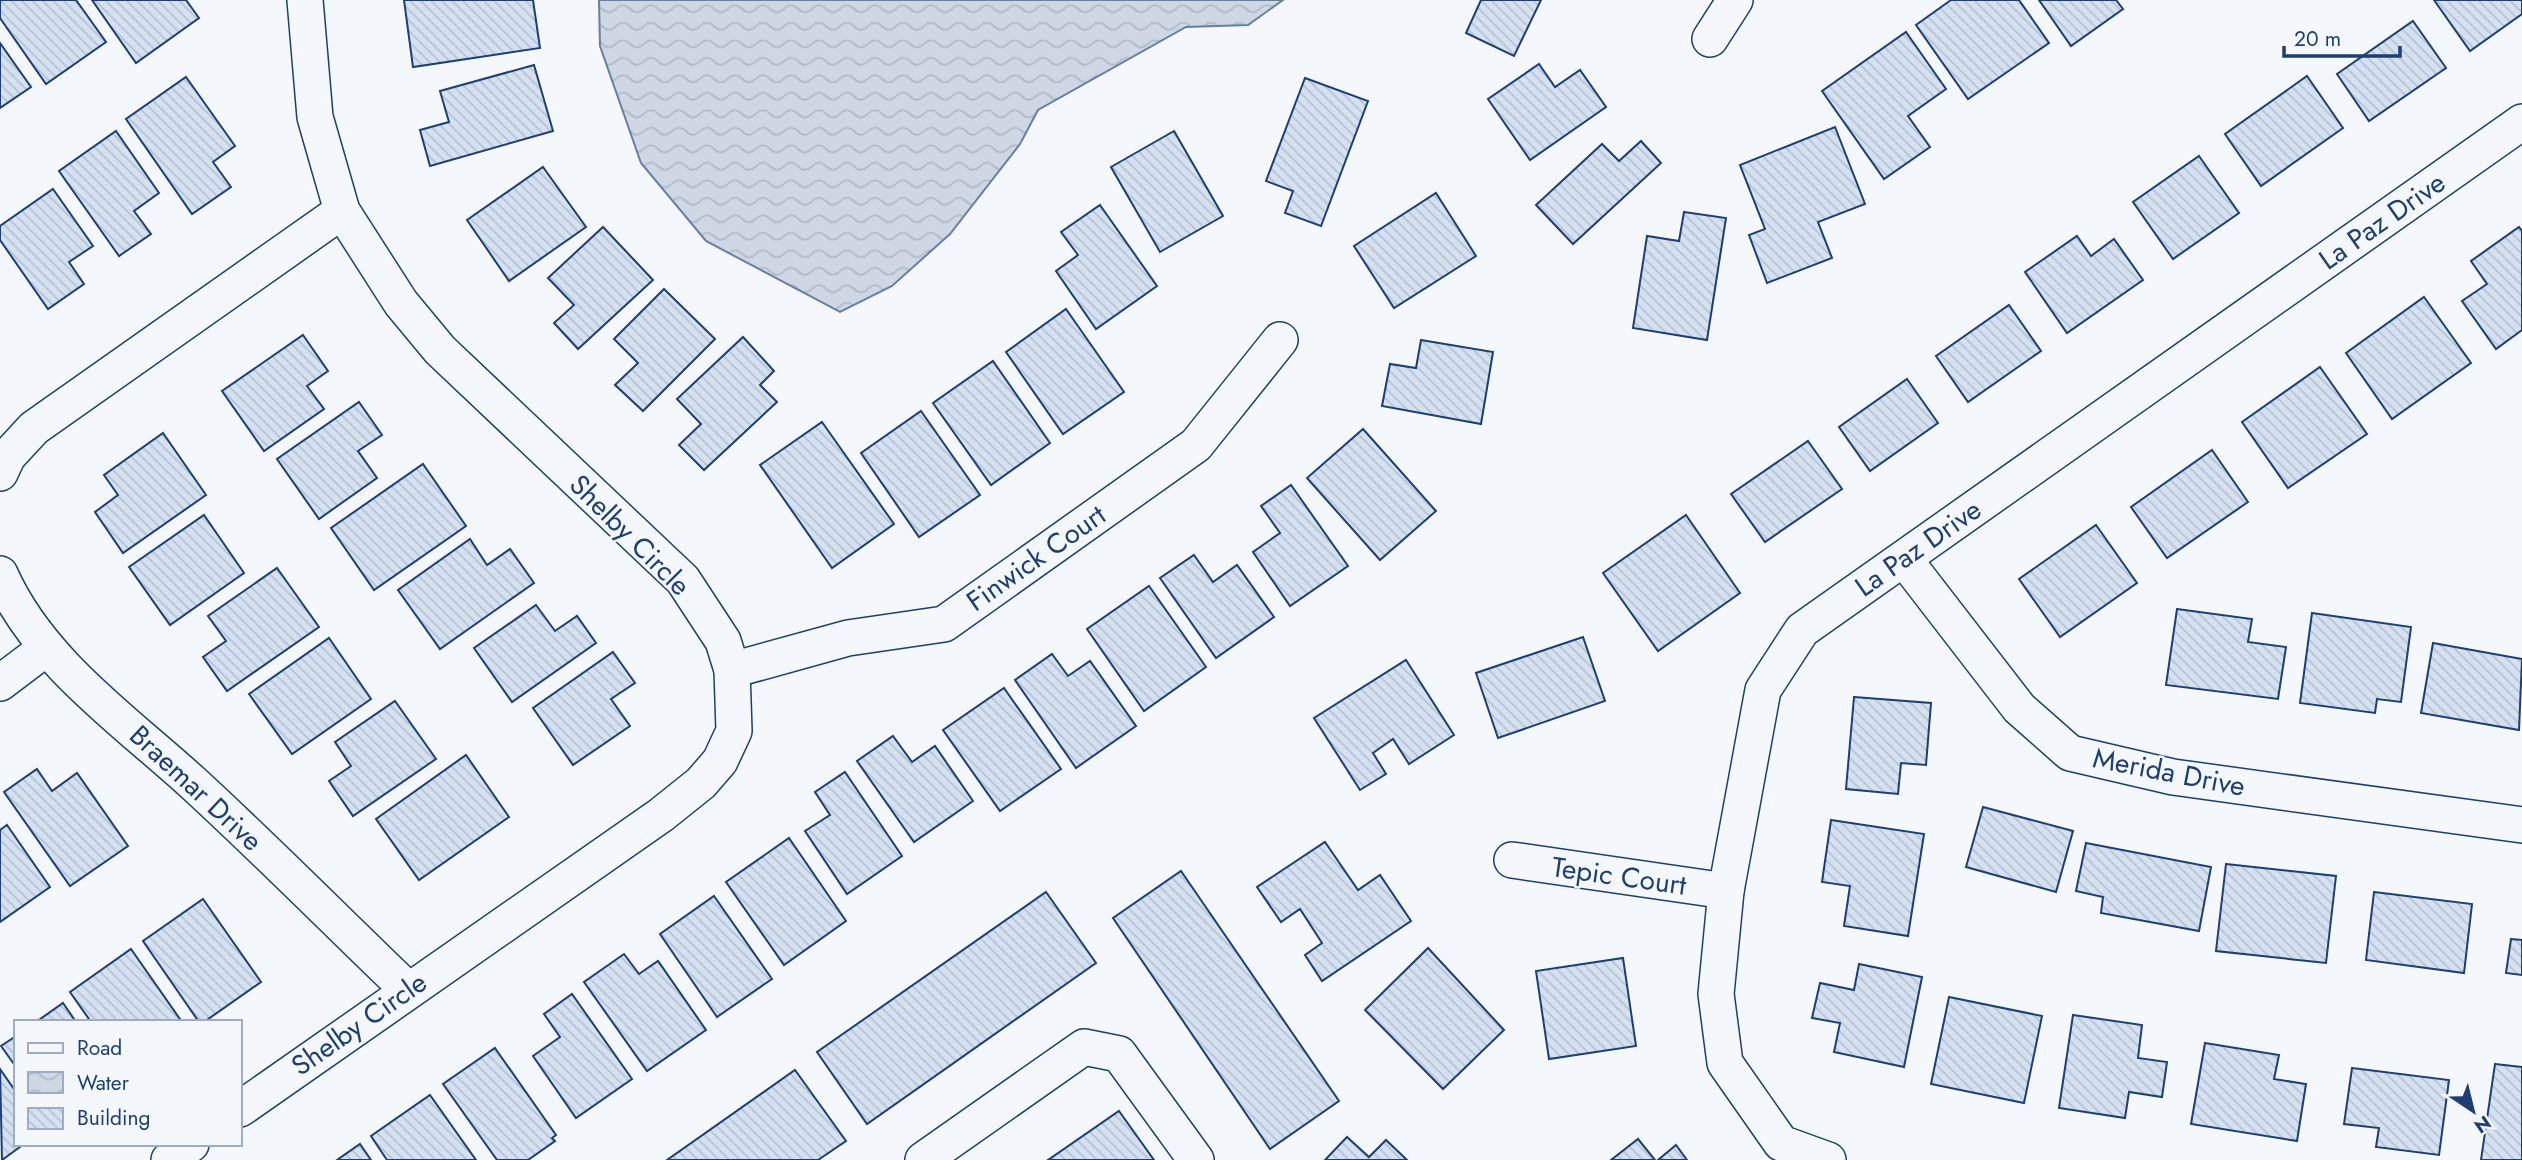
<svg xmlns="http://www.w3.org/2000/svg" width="2522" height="1160" viewBox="0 0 2522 1160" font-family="Jost,sans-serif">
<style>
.water{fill:url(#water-waves);stroke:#687fa3;stroke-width:2}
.building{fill:url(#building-back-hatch);stroke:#1d3f73;stroke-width:2}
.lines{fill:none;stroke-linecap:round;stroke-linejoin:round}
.street-casing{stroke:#1d3f73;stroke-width:38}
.street{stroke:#f4f7fb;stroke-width:35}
.labels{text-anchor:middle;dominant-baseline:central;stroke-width:5;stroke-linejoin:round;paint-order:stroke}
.street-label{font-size:28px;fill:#1d3f73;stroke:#f4f7fb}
</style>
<defs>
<pattern id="water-waves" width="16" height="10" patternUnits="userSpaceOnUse" patternTransform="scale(1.75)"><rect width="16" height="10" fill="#cfd7e4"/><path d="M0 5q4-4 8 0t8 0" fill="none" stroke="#b1bac7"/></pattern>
<pattern id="building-back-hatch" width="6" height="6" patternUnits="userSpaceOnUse" patternTransform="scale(1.75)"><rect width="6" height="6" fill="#d5e0f0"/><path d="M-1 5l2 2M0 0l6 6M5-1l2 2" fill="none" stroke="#b6c1d1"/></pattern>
</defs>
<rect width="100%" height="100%" fill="#f4f7fb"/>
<path class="water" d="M 599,0 L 1283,0 L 1248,25 L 1186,27 L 1038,110 L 1020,144 L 950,234 L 892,286 L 840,312 L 706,241 L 641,163 L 600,46 Z"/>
<g class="building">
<path d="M 0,0 L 76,0 L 106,42 L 46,84 L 0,18 Z"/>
<path d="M 92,0 L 186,0 L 199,18 L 136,63 Z"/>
<path d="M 404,0 L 533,0 L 540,48 L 413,67 Z"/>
<path d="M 1481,0 L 1541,0 L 1514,56 L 1466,33 Z"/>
<path d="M 1951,0 L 2019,0 L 2049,43 L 1968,99 L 1916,25 Z"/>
<path d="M 2039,0 L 2116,0 L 2123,9 L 2071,46 Z"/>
<path d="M 2434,0 L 2522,0 L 2522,14 L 2470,51 Z"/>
<path d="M 2413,21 L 2446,68 L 2369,121 L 2337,74 Z"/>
<path d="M 1906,32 L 1946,89 L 1908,116 L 1930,147 L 1884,179 L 1822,91 Z"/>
<path d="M 0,43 L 31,87 L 0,108 Z"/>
<path d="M 1539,64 L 1555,87 L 1580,70 L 1606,107 L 1530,160 L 1488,99 Z"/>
<path d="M 534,65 L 553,131 L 430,166 L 420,130 L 449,122 L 440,91 Z"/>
<path d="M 2307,76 L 2343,128 L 2261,186 L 2225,134 Z"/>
<path d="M 186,77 L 235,146 L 213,162 L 231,187 L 192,214 L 126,119 Z"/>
<path d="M 1305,78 L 1368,101 L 1321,226 L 1285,213 L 1293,191 L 1266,181 Z"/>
<path d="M 1835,127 L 1865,204 L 1818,222 L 1832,258 L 1767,283 L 1749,235 L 1765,229 L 1740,165 Z"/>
<path d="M 116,131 L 159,193 L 134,211 L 151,234 L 119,256 L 59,171 Z"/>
<path d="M 1174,131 L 1223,216 L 1160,252 L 1111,167 Z"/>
<path d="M 1641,141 L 1661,163 L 1573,244 L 1536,205 L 1602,144 L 1619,161 Z"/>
<path d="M 2199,156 L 2239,213 L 2173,259 L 2133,202 Z"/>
<path d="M 543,167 L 586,227 L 509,281 L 467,220 Z"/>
<path d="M 53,189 L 93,246 L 69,262 L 84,284 L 48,309 L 0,240 L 0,226 Z"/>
<path d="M 1436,193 L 1476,256 L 1394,308 L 1354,246 Z"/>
<path d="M 1100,205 L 1157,286 L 1096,329 L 1056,271 L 1078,255 L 1061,232 Z"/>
<path d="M 1684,212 L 1726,218 L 1707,340 L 1633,328 L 1647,236 L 1679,241 Z"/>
<path d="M 603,227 L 653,280 L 578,349 L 554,323 L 574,305 L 548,278 Z"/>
<path d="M 2519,227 L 2522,231 L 2522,330 L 2496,349 L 2462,301 L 2487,284 L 2471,261 Z"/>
<path d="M 2077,236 L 2091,256 L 2114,239 L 2143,280 L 2067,333 L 2025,272 Z"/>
<path d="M 664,289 L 715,339 L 643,411 L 615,385 L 638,363 L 614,339 Z"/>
<path d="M 2424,297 L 2471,363 L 2392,419 L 2346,353 Z"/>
<path d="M 2009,305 L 2041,351 L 1968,402 L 1936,356 Z"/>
<path d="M 1066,309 L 1124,392 L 1063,434 L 1006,352 Z"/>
<path d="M 303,335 L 328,371 L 307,386 L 324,409 L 264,451 L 222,391 Z"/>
<path d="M 743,337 L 774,371 L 760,385 L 777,402 L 704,470 L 679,445 L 701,424 L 677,399 Z"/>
<path d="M 1421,340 L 1493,352 L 1481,424 L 1382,406 L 1390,364 L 1416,368 Z"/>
<path d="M 993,361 L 1050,443 L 991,485 L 933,403 Z"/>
<path d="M 2320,367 L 2367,434 L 2288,488 L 2242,422 Z"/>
<path d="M 1907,379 L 1938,423 L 1870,471 L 1839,427 Z"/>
<path d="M 359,402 L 382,435 L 358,451 L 377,478 L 319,519 L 277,459 Z"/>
<path d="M 921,411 L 980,495 L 919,537 L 861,453 Z"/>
<path d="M 822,422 L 894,524 L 832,568 L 760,465 Z"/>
<path d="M 1363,429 L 1436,511 L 1380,560 L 1307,478 Z"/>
<path d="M 163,433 L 206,495 L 123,553 L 95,512 L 118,495 L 104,475 Z"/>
<path d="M 1808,441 L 1842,489 L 1765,542 L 1731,494 Z"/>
<path d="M 2212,450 L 2248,502 L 2167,558 L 2131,507 Z"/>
<path d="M 423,464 L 466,526 L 374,590 L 331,528 Z"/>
<path d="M 1291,485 L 1348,566 L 1290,606 L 1253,552 L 1280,533 L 1261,506 Z"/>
<path d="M 204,515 L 244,573 L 170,625 L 129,567 Z"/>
<path d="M 1686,515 L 1740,593 L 1658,651 L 1603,573 Z"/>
<path d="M 2096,525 L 2137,583 L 2060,637 L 2019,579 Z"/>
<path d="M 470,539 L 487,565 L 510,549 L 534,583 L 440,649 L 398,590 Z"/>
<path d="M 1194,555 L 1213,582 L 1237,565 L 1274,617 L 1216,658 L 1160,578 Z"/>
<path d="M 277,568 L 319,627 L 227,691 L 203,657 L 226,641 L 208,616 Z"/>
<path d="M 1149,586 L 1206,667 L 1144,711 L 1087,629 Z"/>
<path d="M 536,605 L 555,631 L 577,616 L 596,643 L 512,702 L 474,648 Z"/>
<path d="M 2177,609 L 2252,619 L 2248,642 L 2286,647 L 2278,699 L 2166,685 Z"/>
<path d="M 2312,613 L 2411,627 L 2401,702 L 2377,699 L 2375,713 L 2300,703 Z"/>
<path d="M 1583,637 L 1605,701 L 1498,738 L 1476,673 Z"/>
<path d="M 329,638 L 371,699 L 292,754 L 249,694 Z"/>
<path d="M 2433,643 L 2522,659 L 2519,730 L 2421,713 Z"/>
<path d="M 613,652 L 635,683 L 611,699 L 630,726 L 573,765 L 533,708 Z"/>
<path d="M 1052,654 L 1068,676 L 1090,661 L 1136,726 L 1076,768 L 1015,680 Z"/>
<path d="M 1406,660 L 1454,735 L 1409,764 L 1393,739 L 1373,753 L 1386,774 L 1360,790 L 1314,718 Z"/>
<path d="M 1004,688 L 1061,769 L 1000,811 L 943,730 Z"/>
<path d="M 1854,697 L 1931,703 L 1926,765 L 1901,763 L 1898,794 L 1846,789 Z"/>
<path d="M 395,701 L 436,759 L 353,816 L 329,781 L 351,766 L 335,742 Z"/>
<path d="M 893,736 L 912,762 L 935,746 L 973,801 L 914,842 L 857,761 Z"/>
<path d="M 466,755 L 509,817 L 419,880 L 376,819 Z"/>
<path d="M 37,769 L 52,791 L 77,773 L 128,846 L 70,886 L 4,792 Z"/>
<path d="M 845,772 L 902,856 L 847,894 L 805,831 L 830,815 L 815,792 Z"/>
<path d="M 1983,807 L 2073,831 L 2056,892 L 1966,867 Z"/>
<path d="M 1831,820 L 1924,834 L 1908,936 L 1844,926 L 1850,886 L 1822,882 Z"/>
<path d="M 7,825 L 50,887 L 0,922 L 0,830 Z"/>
<path d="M 789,838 L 846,921 L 784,965 L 726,882 Z"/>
<path d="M 1325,842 L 1358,890 L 1380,875 L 1411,921 L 1322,981 L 1305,955 L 1322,943 L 1300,909 L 1281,922 L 1257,887 Z"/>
<path d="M 2086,843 L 2211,867 L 2199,931 L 2101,913 L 2103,897 L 2076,891 Z"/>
<path d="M 2226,864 L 2336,876 L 2326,963 L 2216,951 Z"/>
<path d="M 1181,871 L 1339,1101 L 1270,1149 L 1113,918 Z"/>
<path d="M 1046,892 L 1096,963 L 867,1124 L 817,1052 Z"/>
<path d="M 2374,892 L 2472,904 L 2464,973 L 2366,960 Z"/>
<path d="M 714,896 L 772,979 L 717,1017 L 660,934 Z"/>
<path d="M 203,899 L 261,982 L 204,1022 L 199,1022 L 143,941 Z"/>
<path d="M 2511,939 L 2522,940 L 2522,975 L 2506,973 Z"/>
<path d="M 1428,948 L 1504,1030 L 1443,1089 L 1365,1010 Z"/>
<path d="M 131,949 L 182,1022 L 91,1022 L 70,992 Z"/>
<path d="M 624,954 L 639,974 L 658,961 L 706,1030 L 647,1071 L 584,982 Z"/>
<path d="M 1623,958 L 1636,1046 L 1549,1059 L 1536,971 Z"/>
<path d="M 1859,964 L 1922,977 L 1904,1067 L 1834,1052 L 1840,1023 L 1812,1018 L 1820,983 L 1854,990 Z"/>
<path d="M 572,994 L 632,1079 L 576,1118 L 533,1056 L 560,1037 L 544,1014 Z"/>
<path d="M 1949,997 L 2042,1016 L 2024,1103 L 1931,1084 Z"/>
<path d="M 63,1003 L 76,1022 L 36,1022 Z"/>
<path d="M 2073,1015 L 2142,1025 L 2138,1058 L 2167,1062 L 2162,1097 L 2129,1092 L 2125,1118 L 2059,1108 Z"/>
<path d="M 16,1036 L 16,1067 L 1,1046 Z"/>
<path d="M 2205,1043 L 2279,1055 L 2274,1079 L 2306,1084 L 2297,1141 L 2191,1124 Z"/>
<path d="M 495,1048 L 556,1135 L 552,1138 L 555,1141 L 528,1160 L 497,1160 L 443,1084 Z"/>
<path d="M 2495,1064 L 2522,1067 L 2522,1160 L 2481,1160 Z"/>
<path d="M 2352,1068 L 2449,1080 L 2439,1155 L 2376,1147 L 2379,1128 L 2344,1124 Z"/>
<path d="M 0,1069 L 16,1092 L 16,1144 L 24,1144 L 2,1160 Z"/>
<path d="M 795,1070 L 846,1141 L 818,1160 L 667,1160 Z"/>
<path d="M 430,1095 L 476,1160 L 387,1160 L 371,1136 Z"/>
<path d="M 1119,1111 L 1154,1160 L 1048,1160 Z"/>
<path d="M 1347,1137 L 1369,1157 L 1386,1140 L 1407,1160 L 1325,1160 Z"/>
<path d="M 1638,1139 L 1655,1160 L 1611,1160 Z"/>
<path d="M 360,1144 L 371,1160 L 337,1160 Z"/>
<path d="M 1676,1145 L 1687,1160 L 1658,1160 Z"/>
</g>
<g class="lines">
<defs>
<g id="street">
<path d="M 1710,39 L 1735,0"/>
<path d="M 0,473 L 8,456 L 34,428 L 342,211"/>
<path d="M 1904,559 L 2019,708 L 2070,753 L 2173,777 L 2522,825"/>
<path d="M 0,574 C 39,662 124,720 193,783 C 266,850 336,921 407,989"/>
<path d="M 732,670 L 848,638 L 944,624 L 1196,445 L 1280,340"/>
<path d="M 0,683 L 45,649"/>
<path d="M 1512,860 L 1726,891"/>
<path d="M 240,1109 L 661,815 L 701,783 L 720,761 L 734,731 L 732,670 L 723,641 L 683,580 L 440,350 L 401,303 L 342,211 L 315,117 L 305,0"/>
<path d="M 169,1160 L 191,1144"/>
<path d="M 923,1160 L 1084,1047 L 1119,1054 L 1196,1160"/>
<path d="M 1828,1160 L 1781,1143 L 1725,1063 L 1716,994 L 1726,891 L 1763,690 L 1802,630 L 2522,122"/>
</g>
</defs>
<use href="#street" class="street-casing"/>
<use href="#street" class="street"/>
</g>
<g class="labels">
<g class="street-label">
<text transform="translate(2382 221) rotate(-35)">La Paz Drive</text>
<text transform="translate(630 535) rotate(45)">Shelby Circle</text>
<text transform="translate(1918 548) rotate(-35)">La Paz Drive</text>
<text transform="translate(1036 558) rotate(-35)">Finwick Court</text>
<text transform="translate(2169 772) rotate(11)">Merida Drive</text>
<text transform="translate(196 788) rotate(43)">Braemar Drive</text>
<text transform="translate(1619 876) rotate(8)">Tepic Court</text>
<text transform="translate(359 1024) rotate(-35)">Shelby Circle</text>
</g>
</g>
<rect x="14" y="1020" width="228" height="126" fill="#f4f7fb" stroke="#9eadc5" stroke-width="2"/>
<rect x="28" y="1043" width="35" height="10" fill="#f4f7fb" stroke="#9eadc5" stroke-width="2"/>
<text x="77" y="1055" font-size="21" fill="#1d3f73">Road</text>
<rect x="28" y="1072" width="35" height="21" fill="url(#water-waves)" stroke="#9eadc5" stroke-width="2"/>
<text x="77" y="1090" font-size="21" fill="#1d3f73">Water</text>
<rect x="28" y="1108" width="35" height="21" fill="url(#building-back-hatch)" stroke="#9eadc5" stroke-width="2"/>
<text x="77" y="1125" font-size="21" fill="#1d3f73">Building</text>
<g transform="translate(2473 1111) rotate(145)" stroke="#f4f7fb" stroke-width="5" paint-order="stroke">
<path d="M0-5L12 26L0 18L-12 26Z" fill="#1d3f73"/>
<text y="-10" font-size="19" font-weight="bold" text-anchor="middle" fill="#1d3f73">N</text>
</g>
<path d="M2284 46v10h116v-10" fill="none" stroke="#1d3f73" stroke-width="3.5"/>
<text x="2294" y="46" font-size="21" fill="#1d3f73" stroke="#f4f7fb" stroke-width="5" paint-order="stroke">20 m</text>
</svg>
